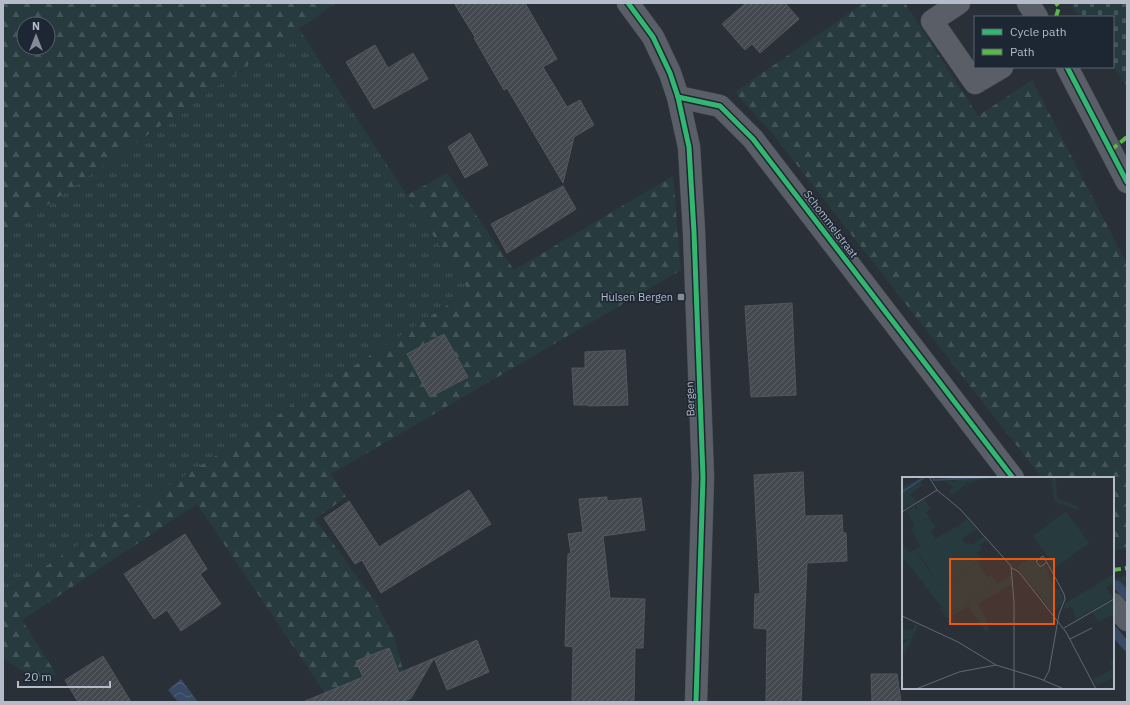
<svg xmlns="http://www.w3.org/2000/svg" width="1130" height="705" viewBox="0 0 1130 705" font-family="'IBM Plex Sans',sans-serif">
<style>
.grass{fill:url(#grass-tufts)}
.forest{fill:url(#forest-firs);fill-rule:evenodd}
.cemetery{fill:url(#cemetery-stones)}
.water{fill:url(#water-waves)}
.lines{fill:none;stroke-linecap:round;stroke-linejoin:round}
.stream{stroke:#384963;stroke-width:9}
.building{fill:url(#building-hatch);stroke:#52575f}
.minor-casing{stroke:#484c53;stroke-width:23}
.minor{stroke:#5a5e66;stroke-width:22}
.quiet{stroke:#58b947;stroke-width:4;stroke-dasharray:8 4;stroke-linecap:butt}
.cycleway-casing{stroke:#1d2633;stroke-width:8}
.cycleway{stroke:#33b770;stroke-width:5}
.poi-dot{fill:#848b96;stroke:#1d2633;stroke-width:1.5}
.labels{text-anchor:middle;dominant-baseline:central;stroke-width:3;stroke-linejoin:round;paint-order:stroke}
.street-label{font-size:11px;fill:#b4bcc9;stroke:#1d2633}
.poi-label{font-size:11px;fill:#b4bcc9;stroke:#1d2633;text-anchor:end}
.inset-river{fill:none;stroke:#384963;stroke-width:2}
.inset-road{fill:none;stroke:#616872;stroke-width:1}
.view{fill:#e8590c;fill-opacity:0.15;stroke:#e8590c;stroke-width:2}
.inset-edge{fill:none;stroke:#b4bcc9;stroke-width:2}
</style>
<defs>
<pattern id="grass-tufts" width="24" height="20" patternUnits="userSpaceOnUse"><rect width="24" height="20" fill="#273a3e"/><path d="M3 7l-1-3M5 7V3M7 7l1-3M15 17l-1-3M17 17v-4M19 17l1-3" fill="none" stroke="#445559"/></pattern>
<pattern id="forest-firs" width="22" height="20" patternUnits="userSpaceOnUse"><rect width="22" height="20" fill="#273a3e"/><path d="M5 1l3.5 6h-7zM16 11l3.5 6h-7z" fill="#445559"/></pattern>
<pattern id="cemetery-stones" width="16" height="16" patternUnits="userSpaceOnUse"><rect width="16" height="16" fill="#273a3e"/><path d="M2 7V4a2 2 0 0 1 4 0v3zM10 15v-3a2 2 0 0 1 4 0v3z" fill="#445559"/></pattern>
<pattern id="water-waves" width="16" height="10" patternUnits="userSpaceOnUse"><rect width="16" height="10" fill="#384963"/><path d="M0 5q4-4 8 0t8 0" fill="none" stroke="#526178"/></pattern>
<pattern id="building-hatch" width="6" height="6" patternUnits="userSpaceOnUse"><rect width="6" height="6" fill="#444950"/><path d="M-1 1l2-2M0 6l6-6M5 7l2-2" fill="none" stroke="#5d6168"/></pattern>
</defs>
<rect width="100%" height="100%" fill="#2a3038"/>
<g class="grass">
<path d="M 299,29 L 469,291 L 3,594 L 3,236 Z"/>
<path d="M 1127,576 L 1127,601 L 1113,585 L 1113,579 Z"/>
</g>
<g class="forest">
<path d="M 3,3 L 336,3 L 3,236 ZM 24,24 L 48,24 L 48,48 L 24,48 Z"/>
<path d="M 864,3 L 905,3 L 978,116 L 1032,80 L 1127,264 L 1127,549 L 1113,550 L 1113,478 L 1042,478 L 775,137 L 735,92 Z"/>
<path d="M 447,173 L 514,270 L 673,176 L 681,270 L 331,474 L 346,497 L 315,519 L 375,601 L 394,636 L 411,702 L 331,702 L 197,504 L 22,620 L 56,674 L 39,682 L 3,658 L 3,594 L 469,291 L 407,195 Z"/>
</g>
<path class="cemetery" d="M 1070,3 L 1127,3 L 1127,86 L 1113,66 L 1113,17 L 1080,17 Z"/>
<path class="water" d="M 181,679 L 198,702 L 178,702 L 168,690 Z"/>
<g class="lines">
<g class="stream">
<path d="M 1117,585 L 1127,596"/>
<path d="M 1113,630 L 1127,647"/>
</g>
</g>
<g class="building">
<path d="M 454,3 L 525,3 L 557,59 L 543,67 L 567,107 L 580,100 L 594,125 L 574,137 L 563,183 L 507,88 L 504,90 L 474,38 L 475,37 Z"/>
<path d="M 746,3 L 785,3 L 799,19 L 760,53 L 752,44 L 745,50 L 722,24 Z"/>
<path d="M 375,45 L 388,68 L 413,53 L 428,79 L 374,109 L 346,62 Z"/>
<path d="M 470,133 L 488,165 L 465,178 L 448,147 Z"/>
<path d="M 563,186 L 576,209 L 507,253 L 491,224 Z"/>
<path d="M 792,303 L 796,395 L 751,397 L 745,306 Z"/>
<path d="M 444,334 L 468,377 L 430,397 L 407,354 Z"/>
<path d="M 625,350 L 628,405 L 588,406 L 588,405 L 574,405 L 572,368 L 585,368 L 585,352 Z"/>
<path d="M 803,472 L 805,516 L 842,515 L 843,533 L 846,533 L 847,561 L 807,563 L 801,702 L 766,702 L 767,629 L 754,628 L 755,594 L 760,594 L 754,475 Z"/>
<path d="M 469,490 L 491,524 L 381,593 L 362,560 L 355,564 L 324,518 L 349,501 L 379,547 Z"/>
<path d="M 607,497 L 607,501 L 641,498 L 645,530 L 603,536 L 610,598 L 645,599 L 643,648 L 635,648 L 634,702 L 572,702 L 573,647 L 565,646 L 568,554 L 571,553 L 568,534 L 583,532 L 579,499 Z"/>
<path d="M 185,534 L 207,569 L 200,574 L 221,604 L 181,631 L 167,610 L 154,619 L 124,574 Z"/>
<path d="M 477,640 L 489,672 L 447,690 L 434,658 L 411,698 L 402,702 L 303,702 L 363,677 L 356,661 L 389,648 L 399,673 Z"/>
<path d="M 103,656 L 131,702 L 78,702 L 65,680 Z"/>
<path d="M 871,674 L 897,674 L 901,702 L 872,702 Z"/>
</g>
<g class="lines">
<defs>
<g id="minor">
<path d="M 628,3 L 653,37 L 670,73 L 678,97 L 689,147 L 694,232 L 703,477 L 696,702"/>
<path d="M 959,3 L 932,21 L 975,83 L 1002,67"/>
<path d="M 1028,3 L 1037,17"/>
<path d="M 1067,67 L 1127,182"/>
<path d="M 678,97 L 720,106 L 753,139 L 1013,478"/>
<path d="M 1113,604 L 1127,620"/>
</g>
</defs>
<use href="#minor" class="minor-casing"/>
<use href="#minor" class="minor"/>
<g class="quiet">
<path d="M 1056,17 L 1059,7 L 1056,3"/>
<path d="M 1111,150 L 1127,137"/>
<path d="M 1113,570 L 1127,568"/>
</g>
<defs>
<g id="cycleway">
<path d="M 628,3 L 653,37 L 670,73 L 678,97 L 689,147 L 694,232 L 703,477 L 696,702"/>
<path d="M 1067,67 L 1127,182"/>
<path d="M 678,97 L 720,106 L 753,139 L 1013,478"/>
</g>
</defs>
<use href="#cycleway" class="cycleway-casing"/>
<use href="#cycleway" class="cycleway"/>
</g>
<rect class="poi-dot" x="677" y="293" width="8" height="8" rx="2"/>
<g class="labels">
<g class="street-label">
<text transform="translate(831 224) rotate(53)">Schommelstraat</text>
<text transform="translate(690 399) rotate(-92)">Bergen</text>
</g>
<g class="poi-label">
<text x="673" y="297">Hulsen Bergen</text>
</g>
</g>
<g transform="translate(902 477)">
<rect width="212" height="212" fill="#2a3038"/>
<path d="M 44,5 L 44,4 L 65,6 L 51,18 L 47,15 L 51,10 ZM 22,22 L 29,32 L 24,35 L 27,40 L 16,46 L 7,33 L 12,29 L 17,36 L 14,28 ZM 65,42 L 75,53 L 64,59 L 56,49 ZM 29,54 L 34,62 L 19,70 L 15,63 ZM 15,76 L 39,110 L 75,85 L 91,109 L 46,138 L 3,83 ZM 13,147 L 16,149 L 9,164 L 0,158 L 0,152 L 11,153 ZM 212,183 L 212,201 L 195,208 L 191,202 L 211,192 L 208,185 Z" fill="#273a3e"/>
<path d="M 53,0 L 110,0 L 78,2 L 69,6 L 54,5 ZM 149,0 L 154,0 L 155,21 L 177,30 L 176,33 L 152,24 ZM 18,2 L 20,8 L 8,18 L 15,24 L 1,33 L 0,9 ZM 7,33 L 16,46 L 27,40 L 34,51 L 15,63 L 9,52 L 13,49 L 5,35 ZM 56,49 L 64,59 L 60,62 L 63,66 L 71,67 L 82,59 L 85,63 L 78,68 L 80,72 L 75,76 L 79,82 L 39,110 L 16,76 L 0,85 L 0,66 L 7,76 ZM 130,80 L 138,93 L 143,89 L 154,112 L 157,111 L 162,123 L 154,133 L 149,133 L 115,90 ZM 212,97 L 212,106 L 204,110 L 211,121 L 174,142 L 170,130 L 160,133 L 164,126 ZM 89,98 L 95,107 L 110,98 L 110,107 L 78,126 L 77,130 L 84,141 L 87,153 L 84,155 L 66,129 L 50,139 L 53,144 L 44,140 L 37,131 L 39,129 L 46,138 L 91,109 L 85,100 ZM 212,123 L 212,137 L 197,145 L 190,135 ZM 3,156 L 9,164 L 2,178 L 0,168 L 6,162 L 0,162 Z" fill="#273a3e"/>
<path d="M 164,34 L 187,66 L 153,91 L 131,59 Z" fill="#273a3e"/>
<path class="inset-river" d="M 30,0 L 32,3 L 89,0M 0,15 L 23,0"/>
<path class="inset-road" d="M 27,0 L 35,13 L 58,32 L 109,89 L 112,126 L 112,212M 0,35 L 35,13M 110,91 L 117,95 L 164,155 L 194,212M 0,139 L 56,165 L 94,188 L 136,201 L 162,212M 162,151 L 212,122M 168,162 L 190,151M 142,203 L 147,194 L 157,137 L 163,122 L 162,117 L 147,89 L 141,79 L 134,84 L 138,90 L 144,86M 14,212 L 57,195 L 94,188"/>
<path class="view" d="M 48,82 L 152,82 L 152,147 L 48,147 Z"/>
<rect width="212" height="212" class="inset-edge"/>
</g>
<rect width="1130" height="705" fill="none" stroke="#b4bcc9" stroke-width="8"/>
<rect x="974" y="16" width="140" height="52" fill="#1d2633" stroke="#59626f"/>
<rect x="982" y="29" width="20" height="6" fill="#33b770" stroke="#59626f"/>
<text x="1010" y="36" font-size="12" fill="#b4bcc9">Cycle path</text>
<rect x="982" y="49" width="20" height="6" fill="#58b947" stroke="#59626f"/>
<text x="1010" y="56" font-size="12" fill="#b4bcc9">Path</text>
<g transform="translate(36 36)"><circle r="19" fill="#1d2633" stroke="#59626f"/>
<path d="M0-3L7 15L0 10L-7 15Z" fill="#848b96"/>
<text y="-6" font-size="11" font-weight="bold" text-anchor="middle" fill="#b4bcc9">N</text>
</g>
<path d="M18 681v6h92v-6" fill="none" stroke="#b4bcc9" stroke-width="2"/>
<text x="24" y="681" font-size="12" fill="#b4bcc9" stroke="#1d2633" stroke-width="3" paint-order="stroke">20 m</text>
</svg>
